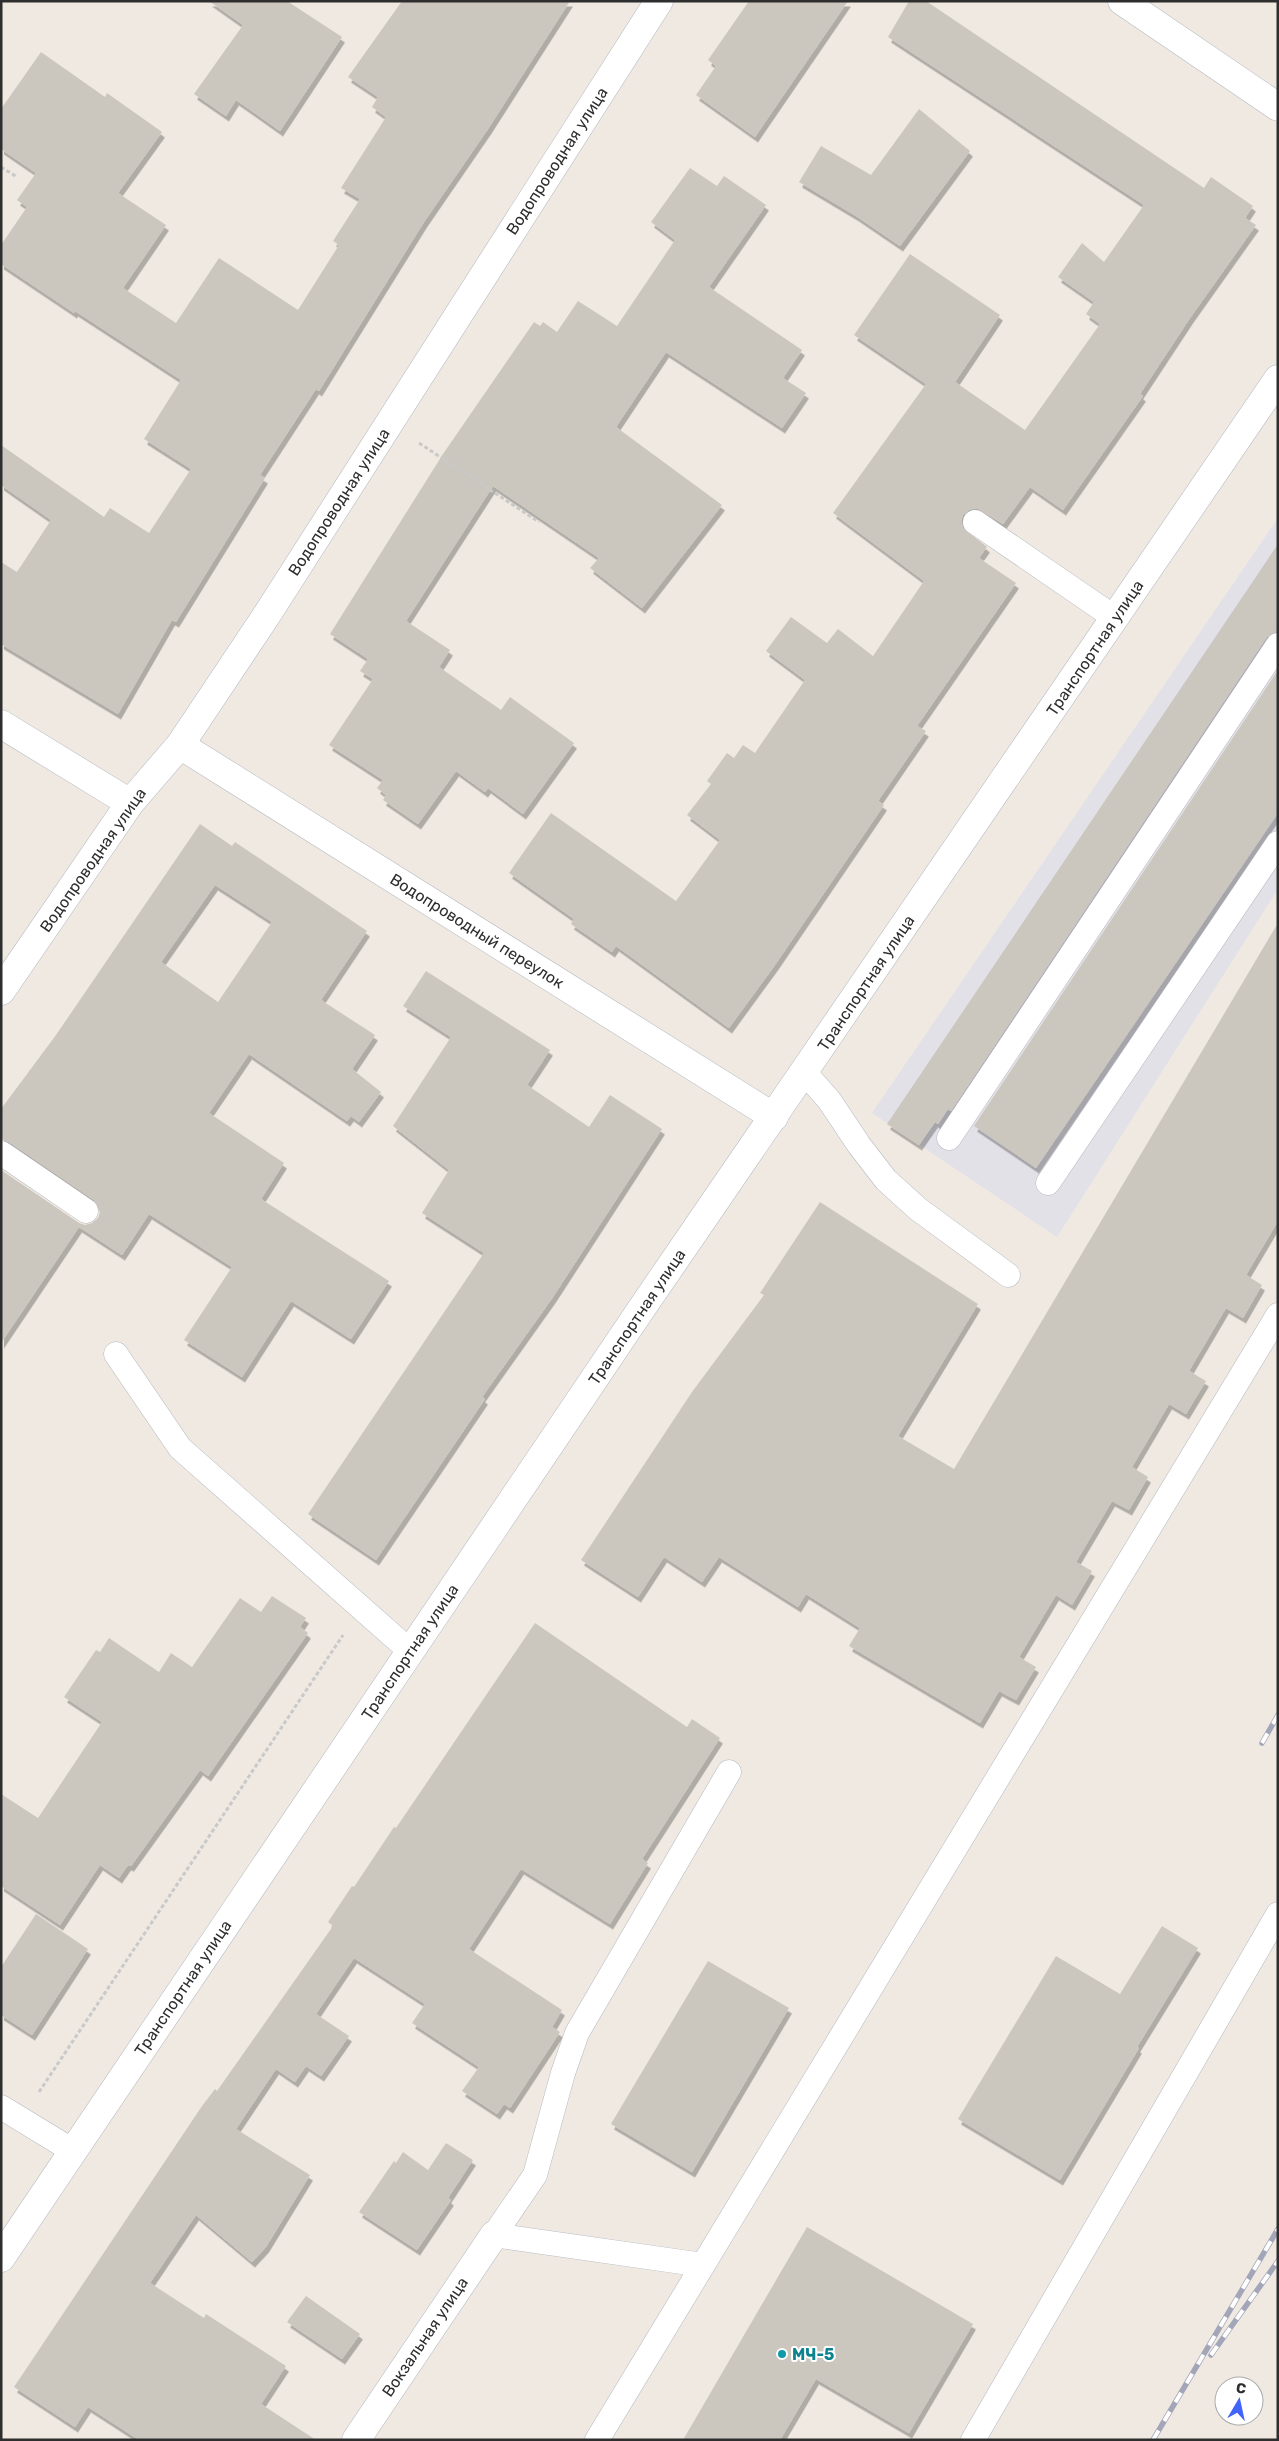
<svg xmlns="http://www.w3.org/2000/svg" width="1279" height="2441" viewBox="0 0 1279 2441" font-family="Rubik,sans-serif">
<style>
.industrial{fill:#e3e1e8}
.building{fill:#cbc7bf;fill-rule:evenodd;filter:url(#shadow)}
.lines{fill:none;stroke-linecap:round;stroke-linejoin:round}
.lane-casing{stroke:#b4b7c1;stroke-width:25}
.street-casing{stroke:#b4b7c1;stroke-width:29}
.secondary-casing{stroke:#b4b7c1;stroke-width:29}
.path{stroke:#c9c9c9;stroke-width:3;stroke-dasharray:4 2.5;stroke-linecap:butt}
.lane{stroke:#fff;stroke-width:24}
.street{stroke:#fff;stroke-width:28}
.secondary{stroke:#fff;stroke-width:28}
.rail-casing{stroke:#a3a6b8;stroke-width:5.5}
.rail{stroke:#fff;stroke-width:4;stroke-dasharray:11;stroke-linecap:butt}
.culture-dot{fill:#0f9aa8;stroke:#fff;stroke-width:2}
.labels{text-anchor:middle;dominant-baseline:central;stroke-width:4;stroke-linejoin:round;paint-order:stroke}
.street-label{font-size:16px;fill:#2e2e2e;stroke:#fff}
.culture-label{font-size:16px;font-weight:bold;fill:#0d838f;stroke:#fff;text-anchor:start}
</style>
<defs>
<filter id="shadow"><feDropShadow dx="3" dy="5.5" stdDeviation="0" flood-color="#0004"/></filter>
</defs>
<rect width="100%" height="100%" fill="#efe9e1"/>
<path class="industrial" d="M 1278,518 L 1278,889 L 1057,1237 L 872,1113 Z"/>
<g class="building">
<path d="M 209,1 L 287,1 L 342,37 L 280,131 L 236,100 L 226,116 L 194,94 L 243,25 Z"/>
<path d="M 402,1 L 570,1 L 488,129 L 424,222 L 319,391 L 316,389 L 260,475 L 265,478 L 176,622 L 172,620 L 118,714 L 1,644 L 1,562 L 17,572 L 51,520 L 1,485 L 1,445 L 104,517 L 110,508 L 149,533 L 191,469 L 144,439 L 181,380 L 75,311 L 74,313 L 1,264 L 1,245 L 27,207 L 17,200 L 36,173 L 1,149 L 1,109 L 41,52 L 105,97 L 107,93 L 162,132 L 118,193 L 166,225 L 123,288 L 176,323 L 219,258 L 298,310 L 339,245 L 333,241 L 360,199 L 341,188 L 386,117 L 372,107 L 378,97 L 348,77 Z"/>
<path d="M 749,1 L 848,1 L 755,137 L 696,95 L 716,66 L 708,60 Z"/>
<path d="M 909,1 L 926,1 L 1204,188 L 1211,177 L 1253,206 L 1245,218 L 1256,225 L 1190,318 L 1140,394 L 1143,396 L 1063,510 L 1030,487 L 1003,524 L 977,508 L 969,510 L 963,515 L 961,521 L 963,528 L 987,547 L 979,558 L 1016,583 L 917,726 L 926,731 L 878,801 L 884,805 L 775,965 L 729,1028 L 616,946 L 612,952 L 571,924 L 574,919 L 509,873 L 551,813 L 676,901 L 720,840 L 687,815 L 711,784 L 707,781 L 727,753 L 734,758 L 743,745 L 755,753 L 805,680 L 766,651 L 791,617 L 827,643 L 838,629 L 873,656 L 924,581 L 833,513 L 926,384 L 854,335 L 910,254 L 1000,315 L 955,382 L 1025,430 L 1100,324 L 1086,314 L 1094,302 L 1058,277 L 1082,243 L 1104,262 L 1144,205 L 888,37 Z"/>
<path d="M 919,109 L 970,151 L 900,246 L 856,216 L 799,182 L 821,146 L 871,175 Z"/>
<path d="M 690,168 L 717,186 L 724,176 L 766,205 L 709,287 L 802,350 L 783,378 L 806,393 L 782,428 L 666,352 L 616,427 L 722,505 L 642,608 L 590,568 L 599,558 L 493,486 L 406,621 L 450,650 L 439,667 L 501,710 L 510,697 L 574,743 L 523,814 L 488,788 L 485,792 L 456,771 L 418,824 L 383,800 L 386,795 L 377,788 L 383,780 L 329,745 L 373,679 L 360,671 L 368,659 L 330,634 L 443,454 L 534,322 L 540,326 L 543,322 L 557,332 L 578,301 L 617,326 L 675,240 L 651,222 Z"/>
<path d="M 1278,544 L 1278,631 L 1267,637 L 951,1111 L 948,1109 L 938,1124 L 935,1122 L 919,1145 L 887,1124 Z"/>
<path d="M 1278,670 L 1278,813 L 1036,1168 L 974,1126 Z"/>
<path d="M 200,824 L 232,846 L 235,842 L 367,931 L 321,1000 L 375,1035 L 352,1069 L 381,1092 L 359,1122 L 351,1116 L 347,1121 L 249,1054 L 209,1113 L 284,1163 L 261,1199 L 389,1281 L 351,1339 L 291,1301 L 242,1377 L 184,1340 L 232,1267 L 149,1214 L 122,1255 L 79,1227 L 1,1343 L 1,1170 L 79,1223 L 85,1225 L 92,1223 L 98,1218 L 100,1212 L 94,1200 L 9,1142 L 1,1139 L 1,1109 L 56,1035 ZM 215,885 L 272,922 L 218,1002 L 161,962 Z"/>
<path d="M 1278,923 L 1278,1221 L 1246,1275 L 1262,1285 L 1243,1318 L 1226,1308 L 1189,1371 L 1206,1381 L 1186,1414 L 1169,1404 L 1132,1467 L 1148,1477 L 1129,1510 L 1112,1501 L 1076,1562 L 1092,1571 L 1072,1605 L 1056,1595 L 1019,1657 L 1036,1667 L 1016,1700 L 999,1691 L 980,1723 L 849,1646 L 860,1628 L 806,1594 L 798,1607 L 719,1557 L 702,1582 L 664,1557 L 638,1597 L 581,1560 L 692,1392 L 764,1295 L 760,1293 L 820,1202 L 978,1304 L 898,1436 L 954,1469 Z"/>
<path d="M 426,971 L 550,1050 L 527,1085 L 589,1127 L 610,1095 L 662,1129 L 553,1297 L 482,1397 L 485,1399 L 376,1560 L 308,1514 L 484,1253 L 422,1213 L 449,1170 L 393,1126 L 451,1037 L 403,1006 Z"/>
<path d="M 272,1596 L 306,1618 L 300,1627 L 308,1633 L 208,1776 L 200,1770 L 131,1866 L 128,1865 L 119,1878 L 100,1865 L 60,1925 L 1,1886 L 1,1794 L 38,1818 L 102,1722 L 64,1697 L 96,1650 L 100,1652 L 109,1638 L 159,1672 L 171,1653 L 192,1667 L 240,1598 L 261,1612 Z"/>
<path d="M 535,1623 L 687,1727 L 692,1719 L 720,1738 L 642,1859 L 648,1863 L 610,1924 L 521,1869 L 469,1949 L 562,2010 L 552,2027 L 560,2032 L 510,2108 L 504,2104 L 497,2114 L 462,2091 L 479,2067 L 412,2023 L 425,2004 L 354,1958 L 316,2014 L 349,2036 L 321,2076 L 306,2066 L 295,2082 L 276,2069 L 236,2129 L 310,2175 L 266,2247 L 252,2262 L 196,2215 L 150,2283 L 204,2318 L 206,2314 L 286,2366 L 261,2404 L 316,2440 L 139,2440 L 88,2407 L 75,2427 L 14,2387 L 202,2106 L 215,2089 L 217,2091 L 333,1926 L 328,1922 L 352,1886 L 354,1887 L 394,1827 L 396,1828 Z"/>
<path d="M 36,1914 L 88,1949 L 32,2035 L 1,2015 L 1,1967 Z"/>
<path d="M 1162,1926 L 1198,1948 L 1137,2047 L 1139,2048 L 1060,2180 L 958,2119 L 1056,1956 L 1120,1994 Z"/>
<path d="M 708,1961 L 789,2008 L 692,2172 L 611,2124 Z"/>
<path d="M 446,2143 L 473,2160 L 448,2198 L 451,2200 L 417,2250 L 359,2212 L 394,2161 L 396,2163 L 403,2152 L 428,2170 Z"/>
<path d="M 807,2227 L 973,2324 L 909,2433 L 816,2379 L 780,2440 L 683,2440 Z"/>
<path d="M 306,2296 L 360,2334 L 342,2359 L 287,2322 Z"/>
</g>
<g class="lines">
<defs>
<g id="lane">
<path d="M 975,522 L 1115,618"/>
<path d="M 805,1073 L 829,1100 L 859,1145 L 886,1180 L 918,1209 L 1008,1275"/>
<path d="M 949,1138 L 1278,645"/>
<path d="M 1,1153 L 86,1211"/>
<path d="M 1048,1183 L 1278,843"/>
<path d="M 116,1354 L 180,1448 L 410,1651"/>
<path d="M 1,2107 L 73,2151"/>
<path d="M 703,2265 L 1278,1315"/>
<path d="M 597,2440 L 703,2265 L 494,2235 L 535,2175 L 563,2073 L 577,2033 L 729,1772"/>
<path d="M 973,2440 L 1278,1914"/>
</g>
<g id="street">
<path d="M 1122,1 L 1278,107"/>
<path d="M 1,724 L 130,803"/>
<path d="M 180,745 L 774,1117"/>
<path d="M 1,991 L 130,803 L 180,745 L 268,613 L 659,1"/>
<path d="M 356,2440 L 494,2235"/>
</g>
<path id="secondary" d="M 1,2258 L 644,1305 L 1278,379"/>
</defs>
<use href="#lane" class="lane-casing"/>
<use href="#street" class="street-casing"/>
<use href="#secondary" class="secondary-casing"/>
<g class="path">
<path d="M 1,167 L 17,177"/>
<path d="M 419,443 L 539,522"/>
<path d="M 39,2092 L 343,1635"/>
</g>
<use href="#lane" class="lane"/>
<use href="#street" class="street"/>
<use href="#secondary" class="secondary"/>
<defs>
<g id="rail">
<path d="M 1262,1743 L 1278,1715"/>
<path d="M 1211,2355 L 1278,2261"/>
<path d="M 1153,2440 L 1278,2229"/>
</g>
</defs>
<use href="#rail" class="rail-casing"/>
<use href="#rail" class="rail"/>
</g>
<circle class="culture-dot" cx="782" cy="2354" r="5"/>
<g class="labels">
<g class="street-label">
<text transform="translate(557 161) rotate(-57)">Водопроводная улица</text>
<text transform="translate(339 502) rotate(-57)">Водопроводная улица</text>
<text transform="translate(1095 648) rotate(-56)">Транспортная улица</text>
<text transform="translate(93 860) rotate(-55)">Водопроводная улица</text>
<text transform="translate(477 931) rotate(32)">Водопроводный переулок</text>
<text transform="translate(866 983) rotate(-56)">Транспортная улица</text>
<text transform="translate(637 1317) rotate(-56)">Транспортная улица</text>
<text transform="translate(410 1652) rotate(-56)">Транспортная улица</text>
<text transform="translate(183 1988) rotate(-56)">Транспортная улица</text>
<text transform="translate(425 2337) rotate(-56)">Вокзальная улица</text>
</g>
<g class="culture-label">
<text x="792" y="2354">МЧ-5</text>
</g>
</g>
<rect width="1279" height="2441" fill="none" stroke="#2e2e2e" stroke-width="5"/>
<g transform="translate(1239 2401) rotate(9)"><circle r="24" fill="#ffffff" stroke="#ababab"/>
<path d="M0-4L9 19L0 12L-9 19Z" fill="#4264fb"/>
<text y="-8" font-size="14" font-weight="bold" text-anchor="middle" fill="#2e2e2e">С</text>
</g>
</svg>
